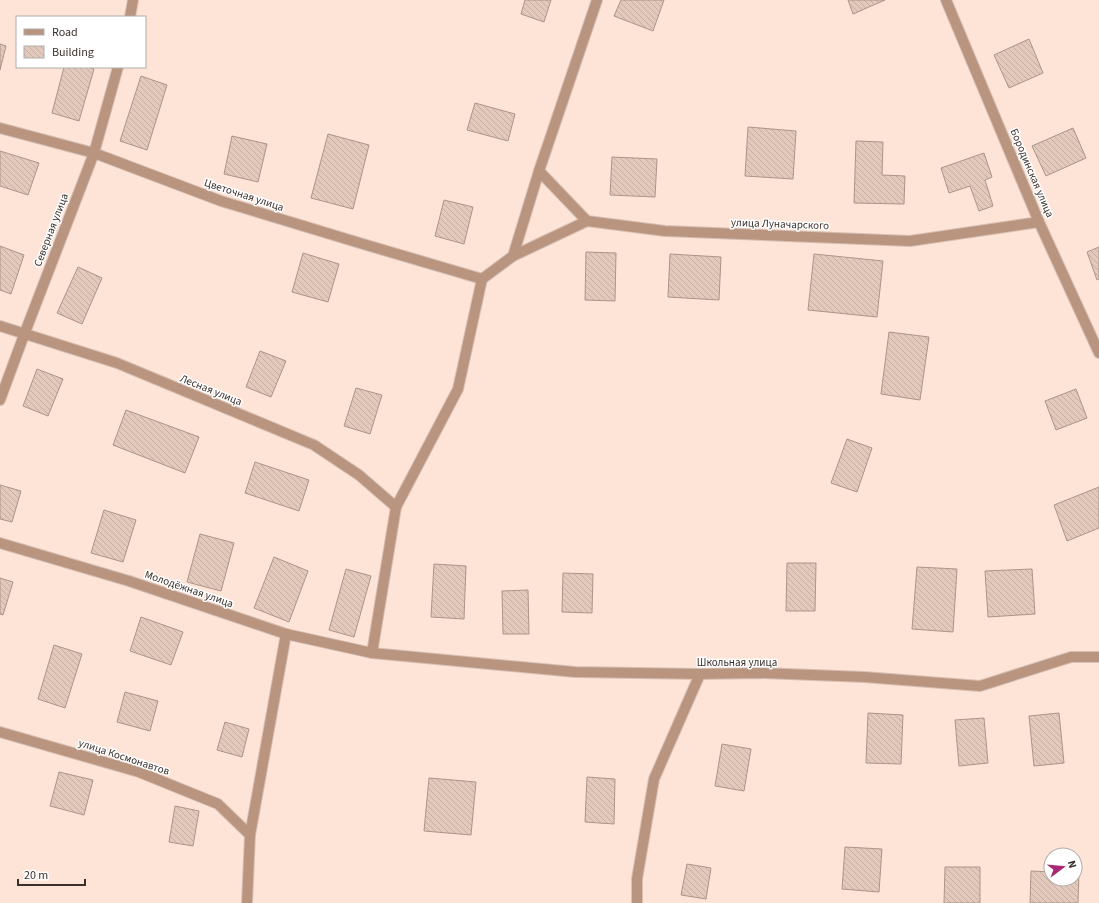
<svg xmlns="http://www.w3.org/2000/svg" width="1099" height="903" viewBox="0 0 1099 903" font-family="'Source Sans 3',sans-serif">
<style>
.building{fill:url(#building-back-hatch);stroke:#ac9488}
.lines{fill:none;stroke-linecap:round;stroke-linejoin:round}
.service-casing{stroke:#d7c0b5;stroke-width:12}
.minor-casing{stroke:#d7c0b5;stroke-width:12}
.service{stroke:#b99580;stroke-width:10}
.minor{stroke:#b99580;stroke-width:10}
.labels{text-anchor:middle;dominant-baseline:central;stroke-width:3;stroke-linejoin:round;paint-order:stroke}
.street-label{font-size:11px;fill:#3a302b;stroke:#fff}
</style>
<defs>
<pattern id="building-back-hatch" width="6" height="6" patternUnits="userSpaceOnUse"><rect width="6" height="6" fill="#e3c9bc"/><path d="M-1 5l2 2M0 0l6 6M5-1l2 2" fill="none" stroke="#c4ada2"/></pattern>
</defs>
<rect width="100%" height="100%" fill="#fee4d7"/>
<g class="building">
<path d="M 525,0 L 551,0 L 544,22 L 521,14 Z"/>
<path d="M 621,0 L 664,0 L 653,31 L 614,16 Z"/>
<path d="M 848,0 L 885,0 L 853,14 Z"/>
<path d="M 1029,39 L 1043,73 L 1009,88 L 994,55 Z"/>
<path d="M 0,44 L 6,46 L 0,70 Z"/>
<path d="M 64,67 L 88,67 L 94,69 L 79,121 L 52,113 Z"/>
<path d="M 141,76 L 167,85 L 147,150 L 120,141 Z"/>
<path d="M 475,103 L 515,114 L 508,141 L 467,130 Z"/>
<path d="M 748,127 L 796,131 L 793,179 L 745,176 Z"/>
<path d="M 1073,128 L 1086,158 L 1046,176 L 1032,146 Z"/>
<path d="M 328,134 L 369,145 L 353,209 L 311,198 Z"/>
<path d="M 232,136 L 267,144 L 258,182 L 224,174 Z"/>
<path d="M 856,141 L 883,142 L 882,175 L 905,176 L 904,204 L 854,203 Z"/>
<path d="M 0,151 L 39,163 L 28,195 L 0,186 Z"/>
<path d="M 984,153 L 992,177 L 985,180 L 993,206 L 979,211 L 970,186 L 949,193 L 941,168 Z"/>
<path d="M 612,157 L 657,159 L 655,197 L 610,195 Z"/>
<path d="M 444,200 L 473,207 L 464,244 L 435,236 Z"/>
<path d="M 0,246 L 24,255 L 11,294 L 0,290 Z"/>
<path d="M 1099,247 L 1099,279 L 1097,280 L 1087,252 Z"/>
<path d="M 586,252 L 616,253 L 615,301 L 585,300 Z"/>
<path d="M 303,253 L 339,264 L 328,302 L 292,292 Z"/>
<path d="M 670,254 L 721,257 L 719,300 L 668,297 Z"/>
<path d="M 814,254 L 883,261 L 877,317 L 808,310 Z"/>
<path d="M 78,267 L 102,278 L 82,324 L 57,313 Z"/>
<path d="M 889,332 L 929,337 L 920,400 L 881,394 Z"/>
<path d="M 260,351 L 286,361 L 271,397 L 246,387 Z"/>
<path d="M 37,369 L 63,379 L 48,416 L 23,406 Z"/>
<path d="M 356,388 L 382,395 L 370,434 L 344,426 Z"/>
<path d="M 1076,389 L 1087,418 L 1056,430 L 1045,401 Z"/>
<path d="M 126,410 L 199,437 L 185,473 L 113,445 Z"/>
<path d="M 847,439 L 872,448 L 857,492 L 831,483 Z"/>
<path d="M 255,462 L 309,480 L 299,511 L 245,493 Z"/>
<path d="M 0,485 L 21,491 L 12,522 L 0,519 Z"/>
<path d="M 1099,487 L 1099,528 L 1067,541 L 1054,505 Z"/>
<path d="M 104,510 L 136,520 L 123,562 L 91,553 Z"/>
<path d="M 200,534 L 234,543 L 221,591 L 187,582 Z"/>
<path d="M 274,557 L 308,571 L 289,622 L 254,608 Z"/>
<path d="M 787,563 L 816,563 L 815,611 L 786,611 Z"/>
<path d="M 434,564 L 466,566 L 464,619 L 431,617 Z"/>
<path d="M 917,567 L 957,569 L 953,632 L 912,629 Z"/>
<path d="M 346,569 L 371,576 L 354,637 L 329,630 Z"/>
<path d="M 1032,569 L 1035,614 L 988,617 L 985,571 Z"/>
<path d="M 563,573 L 593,574 L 592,613 L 562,612 Z"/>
<path d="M 0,578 L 13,582 L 3,615 L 0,614 Z"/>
<path d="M 528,590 L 529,634 L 503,634 L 502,591 Z"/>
<path d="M 141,617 L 183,632 L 171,665 L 130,651 Z"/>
<path d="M 54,645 L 82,654 L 65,708 L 38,699 Z"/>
<path d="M 125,692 L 158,701 L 150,731 L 117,722 Z"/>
<path d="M 868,713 L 903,715 L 901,764 L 866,763 Z"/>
<path d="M 1059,713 L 1064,763 L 1034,766 L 1029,716 Z"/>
<path d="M 984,718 L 988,763 L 959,766 L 955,720 Z"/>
<path d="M 225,722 L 249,729 L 242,757 L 217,750 Z"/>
<path d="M 722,744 L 751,749 L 744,791 L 715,786 Z"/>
<path d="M 59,772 L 93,780 L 84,815 L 50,806 Z"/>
<path d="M 587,777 L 615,779 L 614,824 L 585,822 Z"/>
<path d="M 429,778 L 476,782 L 471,835 L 424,831 Z"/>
<path d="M 175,806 L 199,811 L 193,846 L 169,842 Z"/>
<path d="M 845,847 L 882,849 L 879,892 L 842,889 Z"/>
<path d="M 687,864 L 711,868 L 706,899 L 681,895 Z"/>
<path d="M 945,867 L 980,867 L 980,903 L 944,903 Z"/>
<path d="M 1031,871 L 1051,872 L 1051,879 L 1075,879 L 1075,873 L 1079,873 L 1078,903 L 1030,903 Z"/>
</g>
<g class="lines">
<defs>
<path id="service" d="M 513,256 L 587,221"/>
<g id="minor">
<path d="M 946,0 L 1039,222 L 1099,353"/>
<path d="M 130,17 L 133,0"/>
<path d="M 0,128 L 94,153 L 221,201 L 363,244 L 482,279"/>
<path d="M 539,171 L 587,221 L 665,231 L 910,241 L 1039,222"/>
<path d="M 0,326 L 117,363 L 314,445 L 359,475 L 396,507"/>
<path d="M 0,400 L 24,335 L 94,153 L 118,67"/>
<path d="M 0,543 L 129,581 L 286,634 L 372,653 L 575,672 L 700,674 L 759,673 L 864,677 L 980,686 L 1071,657 L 1099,657"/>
<path d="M 372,653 L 396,507 L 458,389 L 482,279 L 513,256 L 539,171 L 597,0"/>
<path d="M 0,732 L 139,772 L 218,804 L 250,835"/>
<path d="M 247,903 L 250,835 L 286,634"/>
<path d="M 637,903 L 637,879 L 654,779 L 700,674"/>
</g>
</defs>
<use href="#service" class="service-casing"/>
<use href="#minor" class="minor-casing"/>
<use href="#service" class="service"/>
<use href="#minor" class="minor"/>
</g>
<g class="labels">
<g class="street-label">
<text transform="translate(1032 173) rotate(67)">Бородинская улица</text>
<text transform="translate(244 195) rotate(18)">Цветочная улица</text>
<text transform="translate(780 224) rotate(2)">улица Луначарского</text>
<text transform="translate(51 230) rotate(-69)">Северная улица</text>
<text transform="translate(211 390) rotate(22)">Лесная улица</text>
<text transform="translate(189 589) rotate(19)">Молодёжная улица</text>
<text x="737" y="662">Школьная улица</text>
<text transform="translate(124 757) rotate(18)">улица Космонавтов</text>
</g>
</g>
<rect x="16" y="16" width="130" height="52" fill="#ffffff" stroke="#b0acaa"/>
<rect x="24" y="29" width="20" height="6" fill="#b99580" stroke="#b0acaa"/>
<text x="52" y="36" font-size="12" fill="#3a302b">Road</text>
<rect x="24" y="46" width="20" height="12" fill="url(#building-back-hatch)" stroke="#b0acaa"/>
<text x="52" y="56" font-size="12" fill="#3a302b">Building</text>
<g transform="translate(1063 867) rotate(74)"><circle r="19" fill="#ffffff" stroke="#b0acaa"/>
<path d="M0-3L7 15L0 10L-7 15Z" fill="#a92773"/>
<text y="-6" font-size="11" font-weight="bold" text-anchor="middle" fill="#3a302b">N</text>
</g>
<path d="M18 879v6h67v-6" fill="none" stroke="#3a302b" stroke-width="2"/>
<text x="24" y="879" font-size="12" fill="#3a302b" stroke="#ffffff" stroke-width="3" paint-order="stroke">20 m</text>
</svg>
